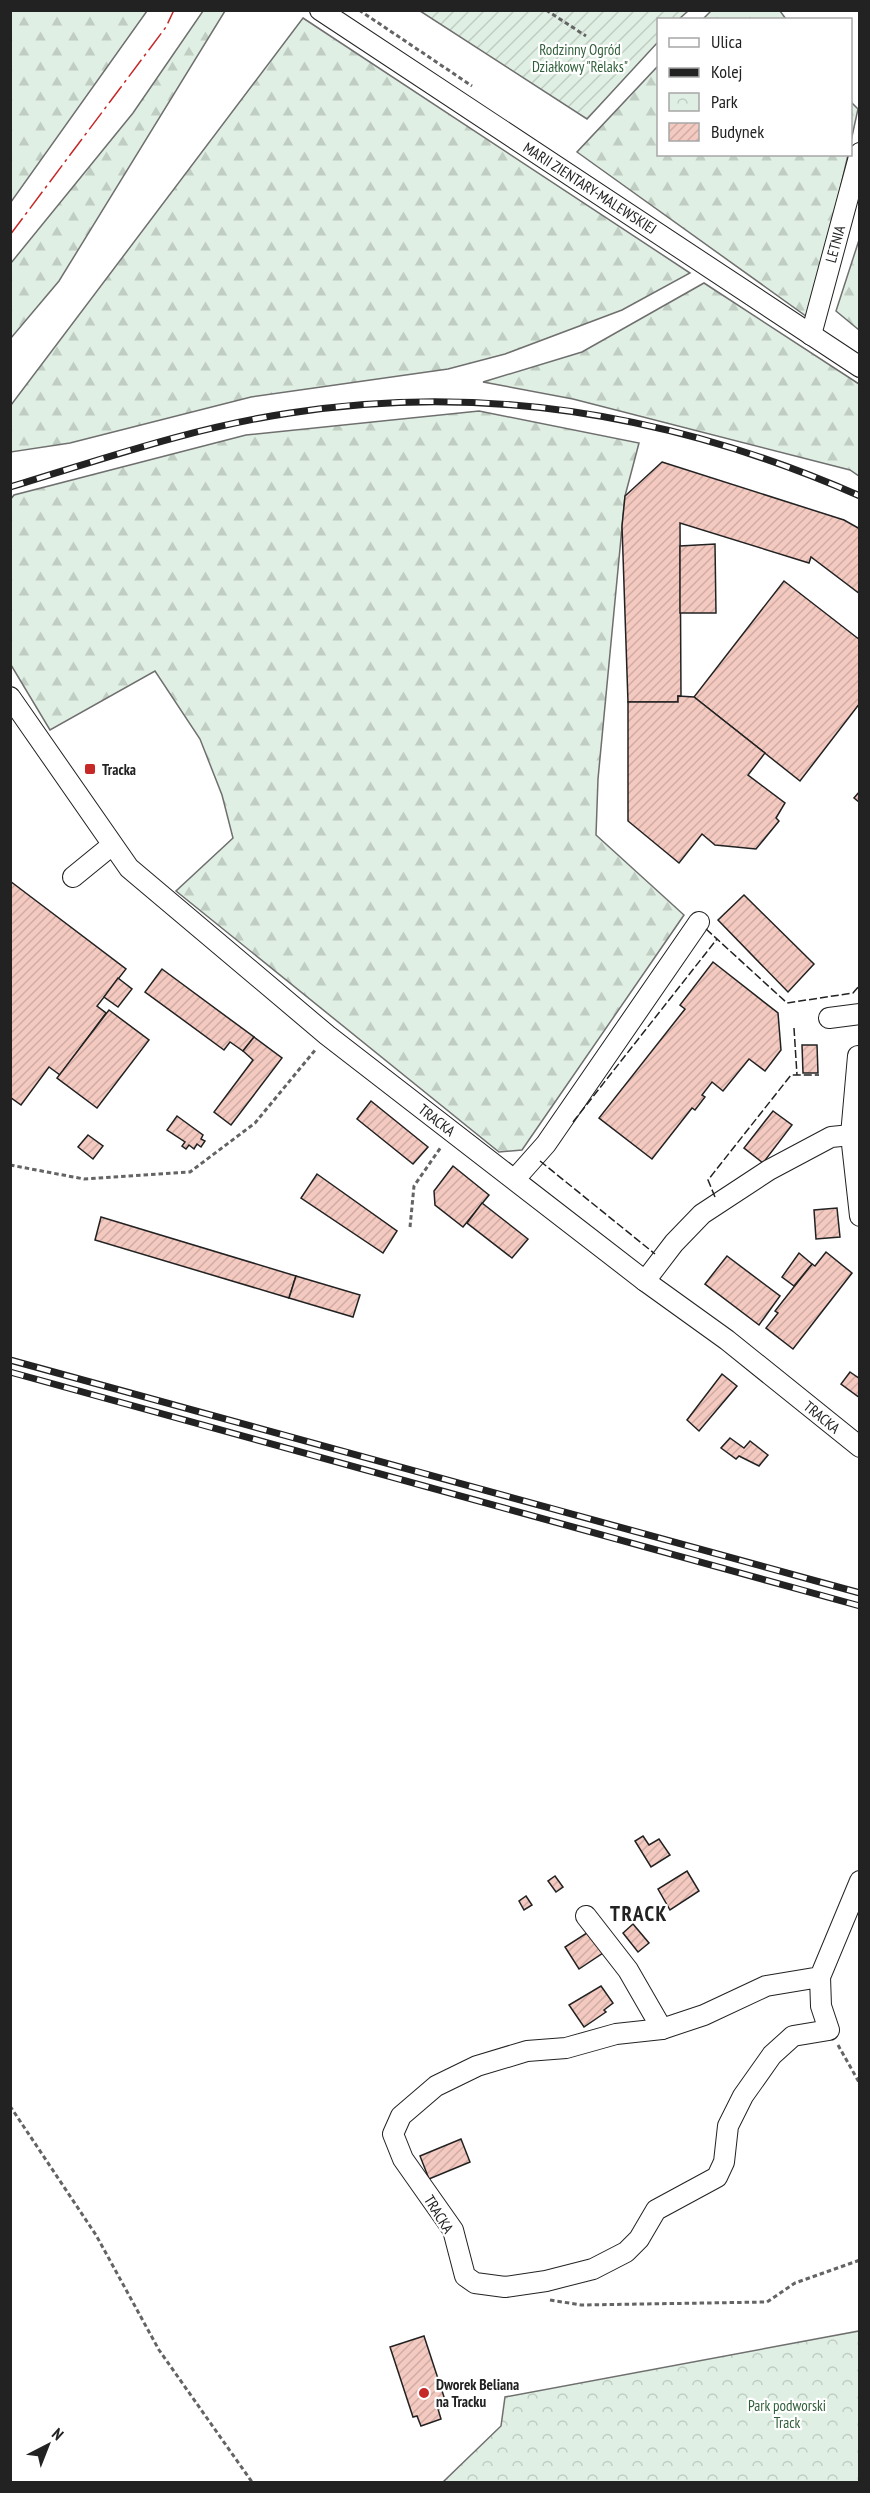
<svg xmlns="http://www.w3.org/2000/svg" width="870" height="2493" viewBox="0 0 870 2493" font-family="'PT Sans Narrow',sans-serif">
<style>
.forest{fill:url(#forest-firs);stroke:#6f6f6f;stroke-width:1.5}
.park{fill:url(#park-crowns);stroke:#6f6f6f;stroke-width:1.5}
.garden{fill:url(#garden-furrows);stroke:#6f6f6f;stroke-width:1.5}
.building{fill:url(#building-hatch);stroke:#222;stroke-width:1.5}
.lines{fill:none;stroke-linecap:round;stroke-linejoin:round}
.minor-casing{stroke:#222;stroke-width:22}
.path{stroke:#646464;stroke-width:3;stroke-dasharray:4.5 3;stroke-linecap:butt}
.minor{stroke:#fff;stroke-width:20}
.rail-casing{stroke:#222;stroke-width:7}
.rail{stroke:#fff;stroke-width:4.5;stroke-dasharray:14;stroke-linecap:butt}
.fence{stroke:#222;stroke-width:1.5;stroke-dasharray:8 3;stroke-linecap:butt}
.power{stroke:#c62828;stroke-width:1.5;stroke-dasharray:21 4.5 3 4.5;stroke-linecap:butt}
.poi-dot{fill:#c62828;stroke:#fff;stroke-width:2}
.labels{text-anchor:middle;dominant-baseline:central;stroke-width:4.5;stroke-linejoin:round;paint-order:stroke}
.park-label{font-size:15px;fill:#2f5e38;stroke:#fff}
.street-label{font-size:15px;fill:#222;stroke:#fff}
.poi-label{font-size:15px;font-weight:bold;fill:#222;stroke:#fff;text-anchor:start}
.district-label{font-size:21px;font-weight:bold;letter-spacing:1.5px;fill:#222;stroke:#fff}
</style>
<defs>
<pattern id="forest-firs" width="22" height="20" patternUnits="userSpaceOnUse" patternTransform="scale(1.5)"><rect width="22" height="20" fill="#e0efe3"/><path d="M5 1l3.5 6h-7zM16 11l3.5 6h-7z" fill="#c0cdc2"/></pattern>
<pattern id="park-crowns" width="20" height="18" patternUnits="userSpaceOnUse" patternTransform="scale(1.5)"><rect width="20" height="18" fill="#e0efe3"/><path d="M2 6a3 3 0 1 1 6 0M12 15a3 3 0 1 1 6 0" fill="none" stroke="#c0cdc2"/></pattern>
<pattern id="garden-furrows" width="10" height="10" patternUnits="userSpaceOnUse" patternTransform="scale(1.5)"><rect width="10" height="10" fill="#e0efe3"/><path d="M-1 1l2-2M0 10L10 0M9 11l2-2" fill="none" stroke="#c0cdc2"/></pattern>
<pattern id="building-hatch" width="6" height="6" patternUnits="userSpaceOnUse" patternTransform="scale(1.5)"><rect width="6" height="6" fill="#f3c9c0"/><path d="M-1 1l2-2M0 6l6-6M5 7l2-2" fill="none" stroke="#d0aca5"/></pattern>
</defs>
<rect width="100%" height="100%" fill="#fff"/>
<g class="forest">
<path d="M 11,10 L 147,11 L 11,202 L 10,11 Z"/>
<path d="M 203,11 L 225,11 L 59,281 L 11,338 L 11,263 L 133,113 Z"/>
<path d="M 711,11 L 780,11 L 786,19 L 703,19 Z"/>
<path d="M 303,18 L 690,273 L 622,310 L 505,354 L 448,369 L 251,397 L 70,443 L 11,452 L 11,405 Z"/>
<path d="M 658,66 L 658,154 L 848,155 L 810,319 L 577,152 Z"/>
<path d="M 851,102 L 858,109 L 851,141 Z"/>
<path d="M 859,240 L 859,330 L 836,311 Z"/>
<path d="M 704,283 L 859,384 L 859,476 L 850,470 L 573,399 L 483,382 L 582,352 Z"/>
<path d="M 479,411 L 639,443 L 625,496 L 598,779 L 596,835 L 684,915 L 522,1150 L 499,1152 L 176,891 L 233,838 L 222,795 L 200,739 L 155,671 L 50,730 L 11,665 L 10,500 L 14,495 L 246,435 Z"/>
</g>
<path class="park" d="M 859,2331 L 859,2482 L 443,2482 L 501,2426 L 505,2397 Z"/>
<path class="garden" d="M 420,11 L 688,11 L 679,19 L 658,20 L 658,42 L 587,119 Z"/>
<g class="building">
<path d="M 662,462 L 844,520 L 860,529 L 860,594 L 811,557 L 809,563 L 680,523 L 681,696 L 678,696 L 678,702 L 628,702 L 622,526 L 625,496 Z"/>
<path d="M 715,544 L 716,613 L 680,613 L 680,546 Z"/>
<path d="M 784,581 L 860,640 L 860,703 L 800,781 L 694,697 Z"/>
<path d="M 678,696 L 694,697 L 765,753 L 748,775 L 785,803 L 776,818 L 779,821 L 756,849 L 715,845 L 702,834 L 679,863 L 628,821 L 628,702 L 678,702 Z"/>
<path d="M 860,791 L 860,803 L 854,798 Z"/>
<path d="M 10,881 L 126,969 L 97,1006 L 106,1013 L 60,1075 L 49,1067 L 21,1105 L 10,1097 Z"/>
<path d="M 744,895 L 814,964 L 788,992 L 718,920 Z"/>
<path d="M 713,962 L 778,1013 L 781,1050 L 765,1071 L 749,1059 L 723,1091 L 712,1082 L 702,1095 L 705,1097 L 695,1110 L 692,1108 L 652,1159 L 599,1118 L 685,1009 L 680,1005 Z"/>
<path d="M 162,969 L 254,1037 L 243,1051 L 230,1042 L 224,1050 L 145,992 Z"/>
<path d="M 118,978 L 132,989 L 118,1007 L 104,997 Z"/>
<path d="M 109,1010 L 149,1040 L 97,1108 L 57,1078 Z"/>
<path d="M 254,1037 L 282,1058 L 231,1125 L 214,1112 L 253,1060 L 243,1051 Z"/>
<path d="M 802,1045 L 817,1045 L 818,1073 L 803,1073 Z"/>
<path d="M 371,1101 L 428,1147 L 413,1164 L 357,1119 Z"/>
<path d="M 773,1111 L 792,1125 L 763,1163 L 744,1148 Z"/>
<path d="M 177,1116 L 203,1135 L 201,1139 L 205,1141 L 201,1147 L 197,1144 L 194,1149 L 189,1145 L 186,1149 L 182,1146 L 185,1142 L 167,1130 Z"/>
<path d="M 88,1135 L 103,1146 L 93,1159 L 78,1147 Z"/>
<path d="M 453,1166 L 489,1195 L 463,1227 L 435,1205 L 434,1191 Z"/>
<path d="M 317,1174 L 397,1231 L 383,1253 L 301,1198 Z"/>
<path d="M 482,1203 L 528,1239 L 512,1258 L 467,1223 Z"/>
<path d="M 837,1208 L 840,1237 L 816,1239 L 814,1210 Z"/>
<path d="M 101,1217 L 296,1276 L 289,1298 L 95,1240 Z"/>
<path d="M 826,1252 L 852,1273 L 793,1349 L 766,1328 L 778,1313 L 775,1311 L 812,1264 L 815,1266 Z"/>
<path d="M 799,1253 L 812,1264 L 794,1286 L 782,1277 Z"/>
<path d="M 727,1256 L 780,1296 L 759,1325 L 705,1284 Z"/>
<path d="M 296,1276 L 360,1295 L 353,1317 L 289,1298 Z"/>
<path d="M 850,1372 L 860,1379 L 860,1398 L 841,1384 Z"/>
<path d="M 722,1374 L 737,1386 L 699,1431 L 687,1420 Z"/>
<path d="M 730,1438 L 744,1448 L 750,1441 L 768,1455 L 759,1466 L 739,1456 L 736,1459 L 721,1448 Z"/>
<path d="M 643,1836 L 649,1845 L 659,1839 L 670,1855 L 651,1867 L 635,1841 Z"/>
<path d="M 687,1871 L 699,1891 L 670,1910 L 658,1889 Z"/>
<path d="M 555,1876 L 563,1887 L 556,1892 L 548,1881 Z"/>
<path d="M 526,1896 L 532,1905 L 524,1910 L 519,1901 Z"/>
<path d="M 633,1924 L 649,1943 L 638,1952 L 623,1933 Z"/>
<path d="M 593,1929 L 606,1951 L 579,1969 L 565,1947 Z"/>
<path d="M 601,1986 L 613,2003 L 604,2010 L 606,2012 L 584,2027 L 569,2005 Z"/>
<path d="M 461,2139 L 470,2162 L 429,2179 L 420,2156 Z"/>
<path d="M 424,2336 L 447,2406 L 438,2409 L 441,2419 L 421,2426 L 417,2416 L 413,2417 L 390,2347 Z"/>
</g>
<g class="lines">
<defs>
<g id="minor">
<path d="M 320,10 L 860,367"/>
<path d="M 811,335 L 860,153"/>
<path d="M 10,697 L 129,868 L 327,1035 L 645,1281 L 727,1340 L 860,1447"/>
<path d="M 73,877 L 111,846"/>
<path d="M 829,1018 L 860,1014"/>
<path d="M 858,1056 L 851,1135 L 860,1216"/>
<path d="M 515,1179 L 546,1144 L 699,922"/>
<path d="M 645,1281 L 674,1243 L 702,1214 L 769,1170 L 831,1137 L 851,1135"/>
<path d="M 586,1916 L 628,1970 L 662,2029"/>
<path d="M 820,1977 L 766,1986 L 704,2015 L 662,2029 L 616,2034 L 566,2048 L 527,2051 L 477,2066 L 436,2086 L 401,2116 L 393,2134 L 403,2159 L 453,2230 L 465,2276 L 475,2283 L 505,2287 L 546,2281 L 593,2269 L 626,2252 L 639,2239 L 656,2210 L 717,2177 L 724,2162 L 728,2126 L 743,2096 L 772,2055 L 793,2036 L 829,2030 L 821,2006 L 820,1977 L 860,1881"/>
</g>
</defs>
<use href="#minor" class="minor-casing"/>
<g class="path">
<path d="M 359,10 L 472,86"/>
<path d="M 546,10 L 586,36"/>
<path d="M 10,777 L 12,777"/>
<path d="M 10,1165 L 84,1179 L 190,1172 L 255,1123 L 316,1049"/>
<path d="M 410,1227 L 414,1186 L 441,1147"/>
<path d="M 838,2045 L 860,2084"/>
<path d="M 10,2106 L 96,2235 L 159,2350 L 252,2482"/>
<path d="M 550,2300 L 581,2305 L 767,2302 L 795,2283 L 860,2260"/>
</g>
<use href="#minor" class="minor"/>
<defs>
<g id="rail">
<path d="M 10,487 C 103,459 195,427 290,413 C 488,382 678,416 860,496"/>
<path d="M 10,1360 L 860,1593"/>
<path d="M 10,1372 L 860,1606"/>
</g>
</defs>
<use href="#rail" class="rail-casing"/>
<use href="#rail" class="rail"/>
<g class="fence">
<path d="M 706,929 L 787,1003 L 853,993 L 860,985"/>
<path d="M 794,1028 L 797,1075"/>
<path d="M 573,1122 L 717,939"/>
<path d="M 540,1161 L 655,1254"/>
<path d="M 715,1197 L 708,1180 L 791,1075 L 819,1075"/>
</g>
<path class="power" d="M 10,235 L 166,27 L 174,10"/>
</g>
<g class="poi-dot">
<rect x="84" y="763" width="12" height="12" rx="3"/>
<circle cx="424" cy="2393" r="6"/>
</g>
<g class="labels">
<g class="park-label">
<text x="580" y="49">Rodzinny Ogród<tspan x="580" dy="17">Działkowy "Relaks"</tspan></text>
<text x="787" y="2405">Park podworski<tspan x="787" dy="17">Track</tspan></text>
</g>
<g class="street-label">
<text transform="translate(590 188) rotate(33)">MARII ZIENTARY-MALEWSKIEJ</text>
<text transform="translate(835 244) rotate(-75)">LETNIA</text>
<text transform="translate(437 1120) rotate(38)">TRACKA</text>
<text transform="translate(822 1417) rotate(39)">TRACKA</text>
<text transform="translate(439 2214) rotate(58)">TRACKA</text>
</g>
<g class="poi-label">
<text x="102" y="769">Tracka</text>
<text x="436" y="2384">Dworek Beliana<tspan x="436" dy="17">na Tracku</tspan></text>
</g>
<g class="district-label">
<text x="639" y="1913">TRACK</text>
</g>
</g>
<rect width="870" height="2493" fill="none" stroke="#222222" stroke-width="24"/>
<rect x="657" y="18" width="195" height="138" fill="#ffffff" stroke="#a7a7a7" stroke-width="1.5"/>
<rect x="669" y="38" width="30" height="9" fill="#ffffff" stroke="#a7a7a7" stroke-width="1.5"/>
<text x="711" y="48" font-size="18" fill="#222222">Ulica</text>
<rect x="669" y="68" width="30" height="9" fill="#222222" stroke="#a7a7a7" stroke-width="1.5"/>
<text x="711" y="78" font-size="18" fill="#222222">Kolej</text>
<rect x="669" y="93" width="30" height="18" fill="url(#park-crowns)" stroke="#a7a7a7" stroke-width="1.5"/>
<text x="711" y="108" font-size="18" fill="#222222">Park</text>
<rect x="669" y="123" width="30" height="18" fill="url(#building-hatch)" stroke="#a7a7a7" stroke-width="1.5"/>
<text x="711" y="138" font-size="18" fill="#222222">Budynek</text>
<g transform="translate(48 2445) rotate(42)" stroke="#ffffff" stroke-width="4.5" paint-order="stroke">
<path d="M0-4.5L10 22L0 15L-10 22Z" fill="#222222"/>
<text y="-9" font-size="16" font-weight="bold" text-anchor="middle" fill="#222222">N</text>
</g>
</svg>
